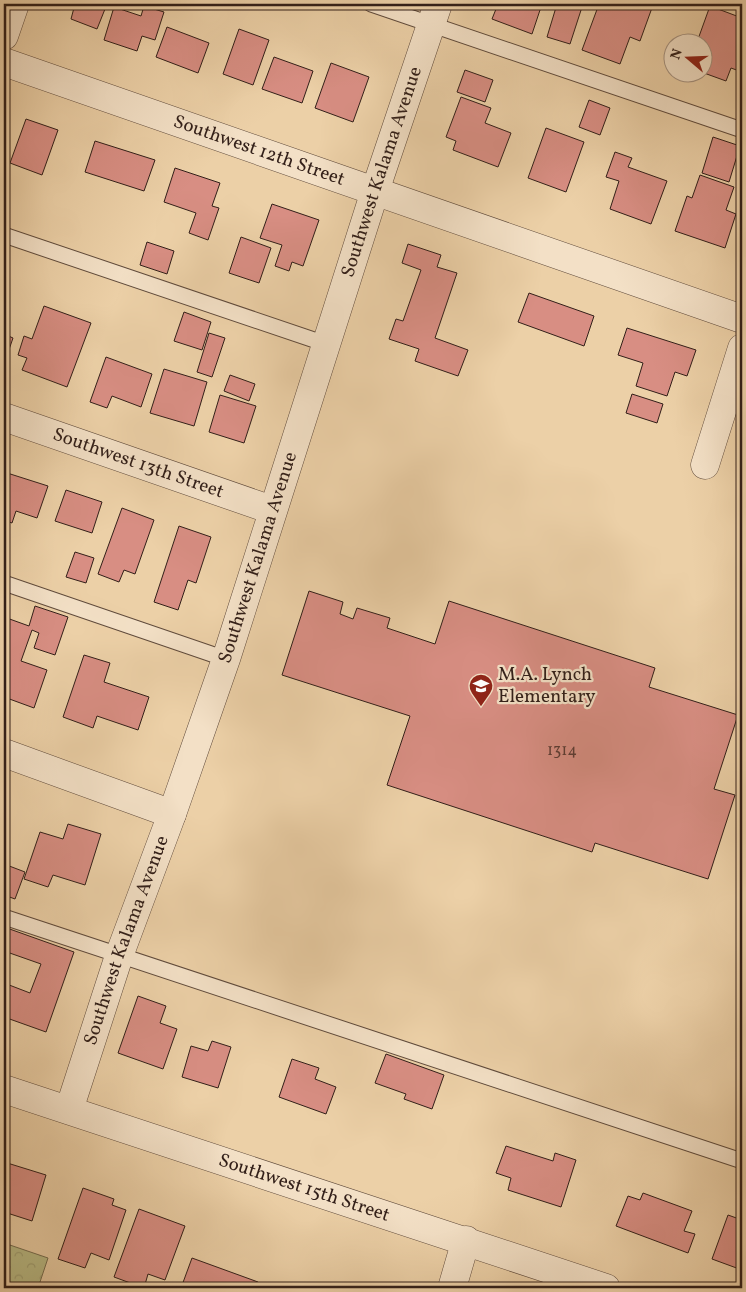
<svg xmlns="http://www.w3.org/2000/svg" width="746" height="1292" viewBox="0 0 746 1292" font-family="Vollkorn,serif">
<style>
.forest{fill:url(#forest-crowns);stroke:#766d50}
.building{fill:#d88e83;stroke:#321f19}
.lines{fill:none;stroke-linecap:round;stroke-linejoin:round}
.lane-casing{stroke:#604b3c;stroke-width:17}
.street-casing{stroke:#604b3c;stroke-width:29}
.lane{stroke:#f3e0c6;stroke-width:15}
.street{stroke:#f3e0c6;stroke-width:28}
.labels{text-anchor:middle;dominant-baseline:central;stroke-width:4.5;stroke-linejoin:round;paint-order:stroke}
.number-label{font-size:16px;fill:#5c3b34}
.street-label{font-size:19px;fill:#321f19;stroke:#f3e0c6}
.poi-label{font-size:19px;fill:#321f19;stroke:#f3e0c6;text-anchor:start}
</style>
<defs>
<pattern id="forest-crowns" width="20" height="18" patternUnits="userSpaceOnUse" patternTransform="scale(1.25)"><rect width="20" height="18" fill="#b9bb86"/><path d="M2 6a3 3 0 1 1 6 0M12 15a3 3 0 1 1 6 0" fill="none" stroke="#a0a073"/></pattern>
</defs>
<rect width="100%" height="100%" fill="#ecd0a7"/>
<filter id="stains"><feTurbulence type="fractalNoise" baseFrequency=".004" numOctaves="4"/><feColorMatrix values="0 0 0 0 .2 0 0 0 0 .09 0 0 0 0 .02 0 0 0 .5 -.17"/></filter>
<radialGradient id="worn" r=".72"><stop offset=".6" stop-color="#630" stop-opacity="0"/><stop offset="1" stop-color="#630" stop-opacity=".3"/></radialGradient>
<path class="forest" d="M 4,1243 L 48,1258 L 38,1288 L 4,1288 Z"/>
<g class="building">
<path d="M 75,4 L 107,4 L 97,29 L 71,19 Z"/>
<path d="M 498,4 L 542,4 L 532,34 L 492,19 Z"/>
<path d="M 557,4 L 583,4 L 570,44 L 547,37 Z"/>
<path d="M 599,4 L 653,5 L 640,41 L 630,37 L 620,64 L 582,50 Z"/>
<path d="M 144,6 L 164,12 L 155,40 L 142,36 L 137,51 L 104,40 L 114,7 L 141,16 Z"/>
<path d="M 710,6 L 742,18 L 742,72 L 731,68 L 726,81 L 704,73 L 711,55 L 704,53 L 704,42 L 697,42 Z"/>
<path d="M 167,27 L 209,43 L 198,73 L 156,57 Z"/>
<path d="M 239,29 L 269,40 L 253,85 L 223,74 Z"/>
<path d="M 274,57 L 313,71 L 302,103 L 262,89 Z"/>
<path d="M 331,63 L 369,77 L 353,122 L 315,108 Z"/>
<path d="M 465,70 L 493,80 L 485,102 L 457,92 Z"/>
<path d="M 461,97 L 491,108 L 485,123 L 511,133 L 498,167 L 453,150 L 456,141 L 446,137 Z"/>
<path d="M 589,100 L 610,108 L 600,135 L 579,127 Z"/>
<path d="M 26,119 L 58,130 L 42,175 L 10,163 Z"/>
<path d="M 546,128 L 584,142 L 566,192 L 528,178 Z"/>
<path d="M 713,137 L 740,146 L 729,182 L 702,173 Z"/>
<path d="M 95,141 L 155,160 L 144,191 L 85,172 Z"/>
<path d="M 615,152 L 632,158 L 628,167 L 667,181 L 651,224 L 610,209 L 619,181 L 606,177 Z"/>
<path d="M 175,168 L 220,183 L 212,206 L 219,208 L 208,240 L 189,233 L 196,213 L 164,202 Z"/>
<path d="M 700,175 L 734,187 L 726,210 L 736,214 L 725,248 L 675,231 L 687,196 L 692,198 Z"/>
<path d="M 272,204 L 319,220 L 303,266 L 292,262 L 289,271 L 275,266 L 282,245 L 260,238 Z"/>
<path d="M 241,237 L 271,248 L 259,283 L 229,273 Z"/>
<path d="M 147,242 L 174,251 L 167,274 L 140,265 Z"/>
<path d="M 408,244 L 441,255 L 437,267 L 457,273 L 435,338 L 468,350 L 458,376 L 415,361 L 419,349 L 389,339 L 396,319 L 403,321 L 421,270 L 402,263 Z"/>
<path d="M 529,293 L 594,316 L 584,346 L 518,322 Z"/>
<path d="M 44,306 L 91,323 L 67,387 L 22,370 L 27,358 L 18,355 L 24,336 L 32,339 Z"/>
<path d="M 184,312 L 211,322 L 202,350 L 174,341 Z"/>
<path d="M 627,328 L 696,350 L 687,376 L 675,372 L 667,396 L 636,386 L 643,363 L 618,355 Z"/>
<path d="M 209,333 L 225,338 L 212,377 L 197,372 Z"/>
<path d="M 4,334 L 13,338 L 4,364 Z"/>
<path d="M 106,357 L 152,374 L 141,407 L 112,396 L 107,408 L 90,402 Z"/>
<path d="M 164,369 L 207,382 L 194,426 L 150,413 Z"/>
<path d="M 230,375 L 255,384 L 249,401 L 224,391 Z"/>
<path d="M 632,394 L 663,404 L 657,423 L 626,413 Z"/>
<path d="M 220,395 L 256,406 L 244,443 L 209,432 Z"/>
<path d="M 4,472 L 48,486 L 37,518 L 16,511 L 12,523 L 4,520 Z"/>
<path d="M 66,490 L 102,502 L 92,533 L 55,521 Z"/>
<path d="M 122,508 L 154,520 L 135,574 L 124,570 L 119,582 L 98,574 Z"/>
<path d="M 179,526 L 211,537 L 196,583 L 188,580 L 178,610 L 154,602 Z"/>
<path d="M 75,552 L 94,558 L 86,583 L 66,577 Z"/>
<path d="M 309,591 L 343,602 L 340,614 L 353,619 L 357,608 L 390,618 L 387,628 L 435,644 L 449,601 L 655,668 L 649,687 L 738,715 L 714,789 L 735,795 L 708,879 L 595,843 L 592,852 L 387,785 L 410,716 L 282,675 Z"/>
<path d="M 35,606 L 68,617 L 55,655 L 34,648 L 39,633 L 32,630 L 21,661 L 47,670 L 34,708 L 4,697 L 4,617 L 29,626 Z"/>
<path d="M 84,655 L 110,663 L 104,682 L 149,697 L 138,730 L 97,716 L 93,728 L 63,717 Z"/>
<path d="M 68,824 L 101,834 L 85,885 L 53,875 L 48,887 L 24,879 L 40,832 L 63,839 Z"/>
<path d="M 4,864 L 25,872 L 15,899 L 4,895 Z"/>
<path d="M 4,927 L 74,952 L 46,1032 L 4,1017 L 4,983 L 30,993 L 41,964 L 4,951 Z"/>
<path d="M 138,996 L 166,1006 L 160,1023 L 177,1029 L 163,1069 L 118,1053 Z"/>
<path d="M 212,1041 L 231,1047 L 218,1088 L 182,1077 L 191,1046 L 208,1051 Z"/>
<path d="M 386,1054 L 444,1075 L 432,1109 L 404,1099 L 406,1094 L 375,1083 Z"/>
<path d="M 292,1059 L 319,1068 L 315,1079 L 336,1087 L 326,1114 L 279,1097 Z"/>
<path d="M 506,1146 L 553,1161 L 555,1153 L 576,1160 L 561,1207 L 508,1190 L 511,1178 L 496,1173 Z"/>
<path d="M 4,1162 L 46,1175 L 32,1221 L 4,1212 Z"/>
<path d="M 83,1188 L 114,1199 L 112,1205 L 126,1210 L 109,1260 L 91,1253 L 85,1268 L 58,1259 Z"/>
<path d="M 643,1193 L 692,1211 L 684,1231 L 695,1234 L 688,1253 L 616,1226 L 628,1196 L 640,1200 Z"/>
<path d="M 139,1209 L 185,1226 L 165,1280 L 148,1274 L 144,1288 L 114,1277 Z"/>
<path d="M 728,1215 L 742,1220 L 742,1270 L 712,1259 Z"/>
<path d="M 192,1258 L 258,1282 L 255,1288 L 181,1288 Z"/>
<path d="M 279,1284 L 290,1288 L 277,1288 Z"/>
</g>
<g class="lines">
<defs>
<g id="lane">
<path d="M 371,4 L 742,130"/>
<path d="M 4,235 L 326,344"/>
<path d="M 4,583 L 226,659"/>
<path d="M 4,917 L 742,1161"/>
</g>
<g id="street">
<path d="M 4,36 L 15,4"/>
<path id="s1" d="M 4,62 L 742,319"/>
<path id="s2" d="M 4,417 L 272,510"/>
<path d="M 705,465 L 742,348"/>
<path d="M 4,753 L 172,814"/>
<path id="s3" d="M 4,1089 L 606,1288"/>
<path id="s4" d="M 69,1110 L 119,956 L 172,814 L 226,659 L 375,191 L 438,4"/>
<path d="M 452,1288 L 466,1240"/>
</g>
</defs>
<use href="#lane" class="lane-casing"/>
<use href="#street" class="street-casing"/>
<use href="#lane" class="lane"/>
<use href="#street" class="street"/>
</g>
<defs>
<symbol id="school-pin" viewBox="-11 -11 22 30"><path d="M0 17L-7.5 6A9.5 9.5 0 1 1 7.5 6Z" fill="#8f2418" stroke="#f3e0c6"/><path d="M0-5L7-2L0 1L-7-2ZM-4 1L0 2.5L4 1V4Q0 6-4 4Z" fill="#fff"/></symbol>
</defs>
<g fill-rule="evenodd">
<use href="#school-pin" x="467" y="672" width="28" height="38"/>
</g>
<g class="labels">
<g class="number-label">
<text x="562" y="751">1314</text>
</g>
<g class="street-label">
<text stroke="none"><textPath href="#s1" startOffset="270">Southwest 12th Street</textPath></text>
<text stroke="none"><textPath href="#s4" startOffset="989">Southwest Kalama Avenue</textPath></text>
<text stroke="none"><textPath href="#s2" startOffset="142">Southwest 13th Street</textPath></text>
<text stroke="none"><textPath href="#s4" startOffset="584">Southwest Kalama Avenue</textPath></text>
<text stroke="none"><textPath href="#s4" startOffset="179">Southwest Kalama Avenue</textPath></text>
<text stroke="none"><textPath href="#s3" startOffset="316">Southwest 15th Street</textPath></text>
</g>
<g class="poi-label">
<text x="498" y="675">M.A. Lynch<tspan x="498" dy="22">Elementary</tspan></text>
</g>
</g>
<rect width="746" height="1292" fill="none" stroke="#ecd0a7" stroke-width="20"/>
<rect x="5" y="5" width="736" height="1282" fill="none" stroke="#321f19" stroke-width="2.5"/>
<rect x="10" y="10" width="726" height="1272" fill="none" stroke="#321f19"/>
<g transform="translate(688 58) rotate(289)"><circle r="24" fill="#f3e0c6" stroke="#a69381"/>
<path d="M0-4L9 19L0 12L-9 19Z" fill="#8f2418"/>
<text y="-8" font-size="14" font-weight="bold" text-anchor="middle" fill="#321f19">N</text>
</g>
<rect width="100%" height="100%" filter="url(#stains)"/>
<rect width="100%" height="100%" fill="url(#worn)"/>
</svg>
